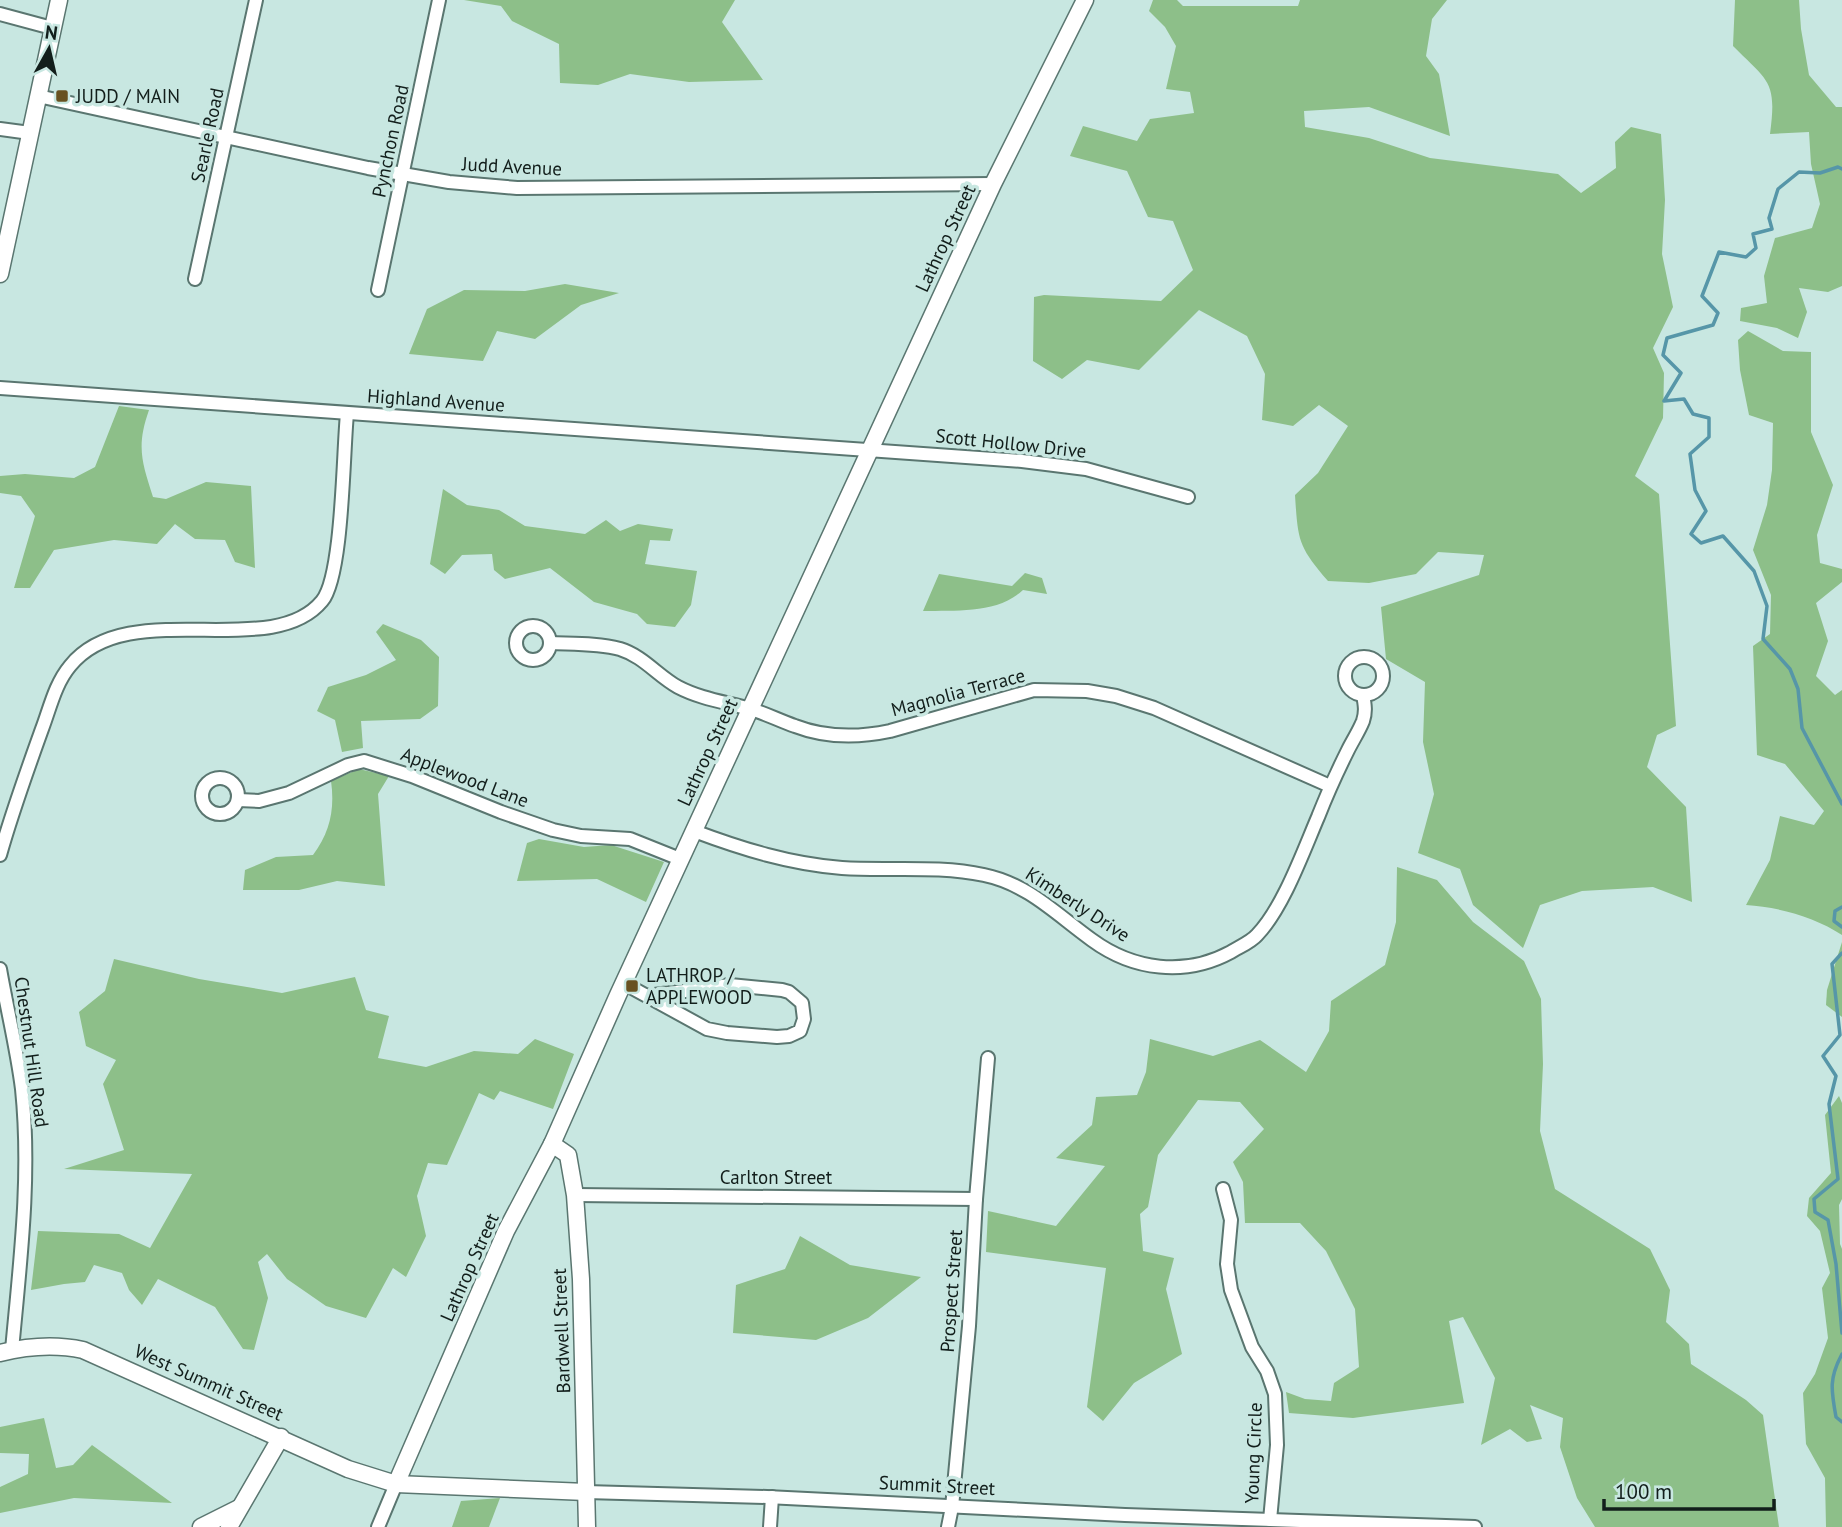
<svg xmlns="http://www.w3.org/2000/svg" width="1842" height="1527" viewBox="0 0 1842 1527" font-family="'PT Sans',sans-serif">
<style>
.forest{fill:#8dbf89}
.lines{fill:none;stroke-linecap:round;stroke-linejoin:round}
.stream{stroke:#5696a8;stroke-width:3.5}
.minor-casing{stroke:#5a7670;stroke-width:16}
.tertiary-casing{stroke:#5a7670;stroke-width:19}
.minor{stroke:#fff;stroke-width:12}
.tertiary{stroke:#fff;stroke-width:16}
.poi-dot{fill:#685221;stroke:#c8e7e1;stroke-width:2.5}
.labels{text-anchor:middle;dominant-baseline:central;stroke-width:7;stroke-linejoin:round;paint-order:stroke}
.poi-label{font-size:19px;fill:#121e1b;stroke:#c8e7e1;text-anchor:start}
.street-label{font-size:19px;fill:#121e1b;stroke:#c8e7e1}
</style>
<rect width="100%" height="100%" fill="#c8e7e1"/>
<g class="forest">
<path d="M 464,0 L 735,0 L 722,22 L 763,80 L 689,82 L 630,74 L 598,85 L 560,83 L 559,44 L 512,21 L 501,6 Z"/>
<path d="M 1153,0 L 1177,0 L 1183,6 L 1298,6 L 1300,0 L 1447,0 L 1432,19 L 1426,56 L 1439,74 L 1450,136 L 1369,107 L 1304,111 L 1305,127 L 1369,138 L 1430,158 L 1558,174 L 1581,193 L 1616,168 L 1615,142 L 1631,127 L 1661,134 L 1665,200 L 1662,254 L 1673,307 L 1653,348 L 1664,373 L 1663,418 L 1635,476 L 1659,494 L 1676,726 L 1657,735 L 1647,767 L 1686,807 L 1692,902 L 1653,887 L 1582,891 L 1540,905 L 1523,948 L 1473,905 L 1460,869 L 1418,853 L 1434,794 L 1423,742 L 1425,682 L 1386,659 L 1381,607 L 1479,575 L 1484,555 L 1438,552 L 1416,574 L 1369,583 L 1328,581 C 1298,546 1298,541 1295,495 L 1318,473 L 1348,426 L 1319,405 L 1293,426 L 1262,420 L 1265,374 L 1247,336 L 1199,310 L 1139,370 L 1087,360 L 1062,379 L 1033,361 L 1034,297 L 1044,295 L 1161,301 L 1193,270 L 1173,221 L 1148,217 L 1127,171 L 1070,156 L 1083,126 L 1137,141 L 1150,119 L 1194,113 L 1190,92 L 1166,89 L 1176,46 L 1165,27 L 1149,11 Z"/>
<path d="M 1735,0 L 1799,0 L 1801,29 L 1809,75 L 1836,107 L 1842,107 L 1842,286 L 1828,292 L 1799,288 L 1807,312 L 1798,338 L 1777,328 L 1740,321 L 1741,308 L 1767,303 L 1764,276 L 1775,238 L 1812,228 L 1820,204 L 1811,164 L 1809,132 L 1770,134 C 1777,81 1769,82 1733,46 Z"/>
<path d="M 565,284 L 619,293 L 581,305 L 535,339 L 497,331 L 483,361 L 409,354 L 427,309 L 464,290 L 525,291 Z"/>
<path d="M 1748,331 L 1783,351 L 1811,352 L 1811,432 L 1833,485 L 1817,535 L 1820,563 L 1842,569 L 1842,582 L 1816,603 L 1828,641 L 1816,676 L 1835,695 L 1842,690 L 1842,935 C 1815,917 1778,907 1746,905 L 1770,860 L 1780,816 L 1814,825 L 1824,811 L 1785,764 L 1757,755 L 1753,646 L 1770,634 L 1771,595 L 1753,550 L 1767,505 L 1772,470 L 1773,423 L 1749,415 L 1740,370 L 1738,340 Z"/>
<path d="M 119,406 L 149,410 C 136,447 142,462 153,497 L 166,499 L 206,482 L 251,486 L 255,568 L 235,562 L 225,540 L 195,539 L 175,524 L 157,544 L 114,540 L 54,550 L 30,588 L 14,588 L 35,516 L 21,496 L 0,493 L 0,476 L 25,474 L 74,478 L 95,467 Z"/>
<path d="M 443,489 L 467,505 L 499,510 L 525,526 L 585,534 L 606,520 L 620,531 L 638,524 L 673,529 L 670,541 L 650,540 L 645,564 L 697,571 L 691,605 L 675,627 L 647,624 L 637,614 L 594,602 L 550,568 L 505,579 L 494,570 L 492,554 L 462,555 L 445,574 L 430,564 Z"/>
<path d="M 1025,573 L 1042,578 L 1047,594 L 1023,590 C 997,614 957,610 923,611 L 939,574 L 1012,586 Z"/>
<path d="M 383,624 L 421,640 L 439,657 L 438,706 L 420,719 L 361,721 L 363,748 L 342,752 L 335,720 L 317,711 L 328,687 L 366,675 L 396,660 L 376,632 Z"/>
<path d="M 359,769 L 389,776 L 378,794 L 385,886 L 337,881 L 299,890 L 243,890 L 245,870 L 276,857 L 313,855 C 330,832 335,809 331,781 Z"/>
<path d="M 539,839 L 584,847 L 611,845 L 664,862 L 646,902 L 597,879 L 517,881 L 527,843 Z"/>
<path d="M 1397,867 L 1437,880 L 1473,922 L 1524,961 L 1541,999 L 1543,1064 L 1540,1131 L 1555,1189 L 1650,1249 L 1670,1290 L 1666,1322 L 1689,1344 L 1691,1364 L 1746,1400 L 1763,1415 L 1779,1527 L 1595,1527 L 1577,1498 L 1560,1447 L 1563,1418 L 1530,1405 L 1542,1439 L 1527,1442 L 1510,1429 L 1481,1445 L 1495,1378 L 1463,1317 L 1449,1321 L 1464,1403 L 1353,1418 L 1289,1413 L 1286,1392 L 1305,1399 L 1331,1401 L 1334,1383 L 1359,1367 L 1355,1309 L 1326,1251 L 1300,1223 L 1245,1223 L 1243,1182 L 1233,1162 L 1264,1129 L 1240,1102 L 1198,1100 L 1158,1155 L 1148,1207 L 1140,1214 L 1143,1251 L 1174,1258 L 1166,1289 L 1182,1354 L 1134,1383 L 1103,1421 L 1087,1407 L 1106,1268 L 986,1252 L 988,1211 L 1056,1226 L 1105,1166 L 1056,1158 L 1092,1125 L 1096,1097 L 1137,1095 L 1146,1072 L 1150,1039 L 1213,1056 L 1260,1040 L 1306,1072 L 1329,1031 L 1331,1001 L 1385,965 L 1396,922 Z"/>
<path d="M 1842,942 L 1842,1017 L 1826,1005 L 1827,990 Z"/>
<path d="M 114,959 L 199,979 L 282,993 L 355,977 L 366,1010 L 389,1016 L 378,1058 L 426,1067 L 474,1051 L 518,1054 L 535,1039 L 574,1054 L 553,1109 L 500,1091 L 494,1100 L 479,1093 L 447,1165 L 428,1163 L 417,1196 L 426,1236 L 406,1277 L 393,1268 L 366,1318 L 326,1306 L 287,1279 L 267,1254 L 258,1262 L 268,1298 L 254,1350 L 243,1349 L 215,1307 L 158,1279 L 142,1305 L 129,1290 L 122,1273 L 94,1265 L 85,1282 L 64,1284 L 31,1290 L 38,1231 L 119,1234 L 150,1248 L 192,1174 L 64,1169 L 124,1150 L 103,1084 L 116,1060 L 86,1046 L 79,1012 L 105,991 Z"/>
<path d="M 1839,1096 L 1842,1103 L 1842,1199 L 1839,1205 L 1840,1244 L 1842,1249 L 1842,1527 L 1826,1527 L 1825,1478 L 1806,1444 L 1803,1393 L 1815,1374 L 1828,1338 L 1822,1288 L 1830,1273 L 1820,1231 L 1807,1216 L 1809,1198 L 1831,1173 L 1825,1115 Z"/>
<path d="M 800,1236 L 850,1265 L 921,1277 L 868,1318 L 816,1340 L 733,1333 L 736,1285 L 785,1269 Z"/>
<path d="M 44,1418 L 56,1468 L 73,1465 L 92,1445 L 172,1503 L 74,1498 L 0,1513 L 0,1487 L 28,1474 L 29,1454 L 0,1453 L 0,1427 Z"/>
<path d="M 500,1498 L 489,1527 L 452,1527 L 461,1501 Z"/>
</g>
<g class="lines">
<g class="stream">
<path d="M 1842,169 L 1838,167 L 1820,173 L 1799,172 L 1778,189 L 1769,218 L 1772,229 L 1753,234 L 1756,248 L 1746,257 L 1719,252 L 1702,296 L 1718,313 L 1713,325 L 1667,338 L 1663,355 L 1681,373 L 1664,401 L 1684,399 L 1693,414 L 1709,418 L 1709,437 L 1690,454 L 1695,490 L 1706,511 L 1691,534 L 1701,543 L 1723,536 L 1754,571 L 1767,606 L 1763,639 L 1790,669 L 1798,689 L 1802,728 L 1842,804"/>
<path d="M 1842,907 L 1835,911 L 1834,921 L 1842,927"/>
<path d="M 1842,953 L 1832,964 L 1840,1035 L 1823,1056 L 1836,1076 L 1829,1104 L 1838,1179 L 1814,1199 L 1815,1212 L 1828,1220 L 1836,1264 L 1842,1333"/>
<path d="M 1842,1354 C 1829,1378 1831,1390 1836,1417 L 1842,1422"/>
</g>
<defs>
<g id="minor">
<path d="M 0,14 L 52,28"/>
<path d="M 38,96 L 368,168 L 449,182 L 517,188 L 993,184"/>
<path d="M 0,129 L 30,133"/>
<path d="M 195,279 L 256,0"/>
<path d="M 378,290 L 439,0"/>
<path d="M 0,388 L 1022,461 L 1086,469 L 1188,497"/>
<circle cx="533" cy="643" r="17"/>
<path d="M 550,643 C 573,644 598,643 620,649 C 643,656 658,676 678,687 C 701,699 725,702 750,709 C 765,713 780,721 795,726 C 826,738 857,738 890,731 L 1034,690 L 1087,691 L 1116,696 L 1154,708 L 1330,786"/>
<circle cx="1364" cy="676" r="19"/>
<circle cx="220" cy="796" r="18"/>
<path d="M 238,800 L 259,801 L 289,793 L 348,765 L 364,761 L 412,776 L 501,812 L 553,830 L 581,836 L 630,839 L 680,859"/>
<path d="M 694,831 C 742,849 790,864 842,868 C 889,871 938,865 984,875 C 1028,884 1057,915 1092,940 C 1133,970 1185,977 1231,952 C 1239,947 1251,942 1257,935 C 1283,908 1303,852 1318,817 C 1327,794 1337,772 1348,750 C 1353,740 1359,731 1363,721 C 1366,712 1365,705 1363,695"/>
<path d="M 0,855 C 12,812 27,771 42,729 C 50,708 55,684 70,666 C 128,594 271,663 322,601 C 343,576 343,452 347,414"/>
<path d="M 0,969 C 7,1009 17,1049 22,1089 C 31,1177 20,1263 12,1350"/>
<path d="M 625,984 L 707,1029 L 727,1033 L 777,1037 L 789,1036 L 800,1031 L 804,1019 L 802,1003 L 789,992 L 782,990 L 730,985 L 647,996"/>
<path d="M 1223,1189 L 1231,1220 L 1227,1264 L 1231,1290 L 1252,1347 L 1267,1371 L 1275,1394 L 1277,1445 L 1270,1520"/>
<path d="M 575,1195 L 976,1199"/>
<path d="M 586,1492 L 767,1497 L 1125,1515 L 1475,1527"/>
<path d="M 378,1527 L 396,1484"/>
<path d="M 770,1527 L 772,1497"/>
<path d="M 948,1527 L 952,1507 L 969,1326 L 976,1199 L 988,1058"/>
</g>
<g id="tertiary">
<path d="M 0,274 L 59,0"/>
<path d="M 552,1144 L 568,1155 L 575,1195 L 581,1279 L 587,1527"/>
<path d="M 0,1353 C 28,1346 55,1344 83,1350 L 348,1469 L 396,1484 L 586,1492"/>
<path d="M 396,1484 L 506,1231 L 552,1144 L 618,995 L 993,184 L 1085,0"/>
<path d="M 201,1527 L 239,1508"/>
<path d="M 229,1527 L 281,1437"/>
</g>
</defs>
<use href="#minor" class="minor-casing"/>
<use href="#tertiary" class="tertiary-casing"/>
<use href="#minor" class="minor"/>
<use href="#tertiary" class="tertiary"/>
</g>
<g class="poi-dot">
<rect x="55" y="89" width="14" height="14" rx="3.5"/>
<rect x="625" y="979" width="14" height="14" rx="3.5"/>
</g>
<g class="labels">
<g class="poi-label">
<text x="76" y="96">JUDD / MAIN</text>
<text x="646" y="975">LATHROP /<tspan x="646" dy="22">APPLEWOOD</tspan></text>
</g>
<g class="street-label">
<text transform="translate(207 135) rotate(-78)">Searle Road</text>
<text transform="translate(390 141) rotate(-78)">Pynchon Road</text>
<text transform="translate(512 166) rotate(3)">Judd Avenue</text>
<text transform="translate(945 238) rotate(-65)">Lathrop Street</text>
<text transform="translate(436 400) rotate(4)">Highland Avenue</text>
<text transform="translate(1011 443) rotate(6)">Scott Hollow Drive</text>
<text transform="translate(958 692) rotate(-15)">Magnolia Terrace</text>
<text transform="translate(707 752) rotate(-65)">Lathrop Street</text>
<text transform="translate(465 777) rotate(21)">Applewood Lane</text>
<text transform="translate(1078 904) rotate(33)">Kimberly Drive</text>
<text transform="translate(32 1052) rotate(82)">Chestnut Hill Road</text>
<text x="776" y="1177">Carlton Street</text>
<text transform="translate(469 1267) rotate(-66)">Lathrop Street</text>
<text transform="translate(951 1291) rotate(-86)">Prospect Street</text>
<text transform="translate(561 1331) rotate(-92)">Bardwell Street</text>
<text transform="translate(209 1382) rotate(24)">West Summit Street</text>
<text transform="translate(1253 1453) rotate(-88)">Young Circle</text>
<text transform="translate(937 1485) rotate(3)">Summit Street</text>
</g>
</g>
<g transform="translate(49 49) rotate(8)" stroke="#c8e7e1" stroke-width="5" paint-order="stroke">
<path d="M0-5L12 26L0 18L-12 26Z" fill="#121e1b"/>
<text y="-10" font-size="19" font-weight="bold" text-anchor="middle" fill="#121e1b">N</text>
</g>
<path d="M1604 1499v10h170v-10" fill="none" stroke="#121e1b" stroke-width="3.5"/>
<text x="1615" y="1499" font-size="21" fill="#121e1b" stroke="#c8e7e1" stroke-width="5" paint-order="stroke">100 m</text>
</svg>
